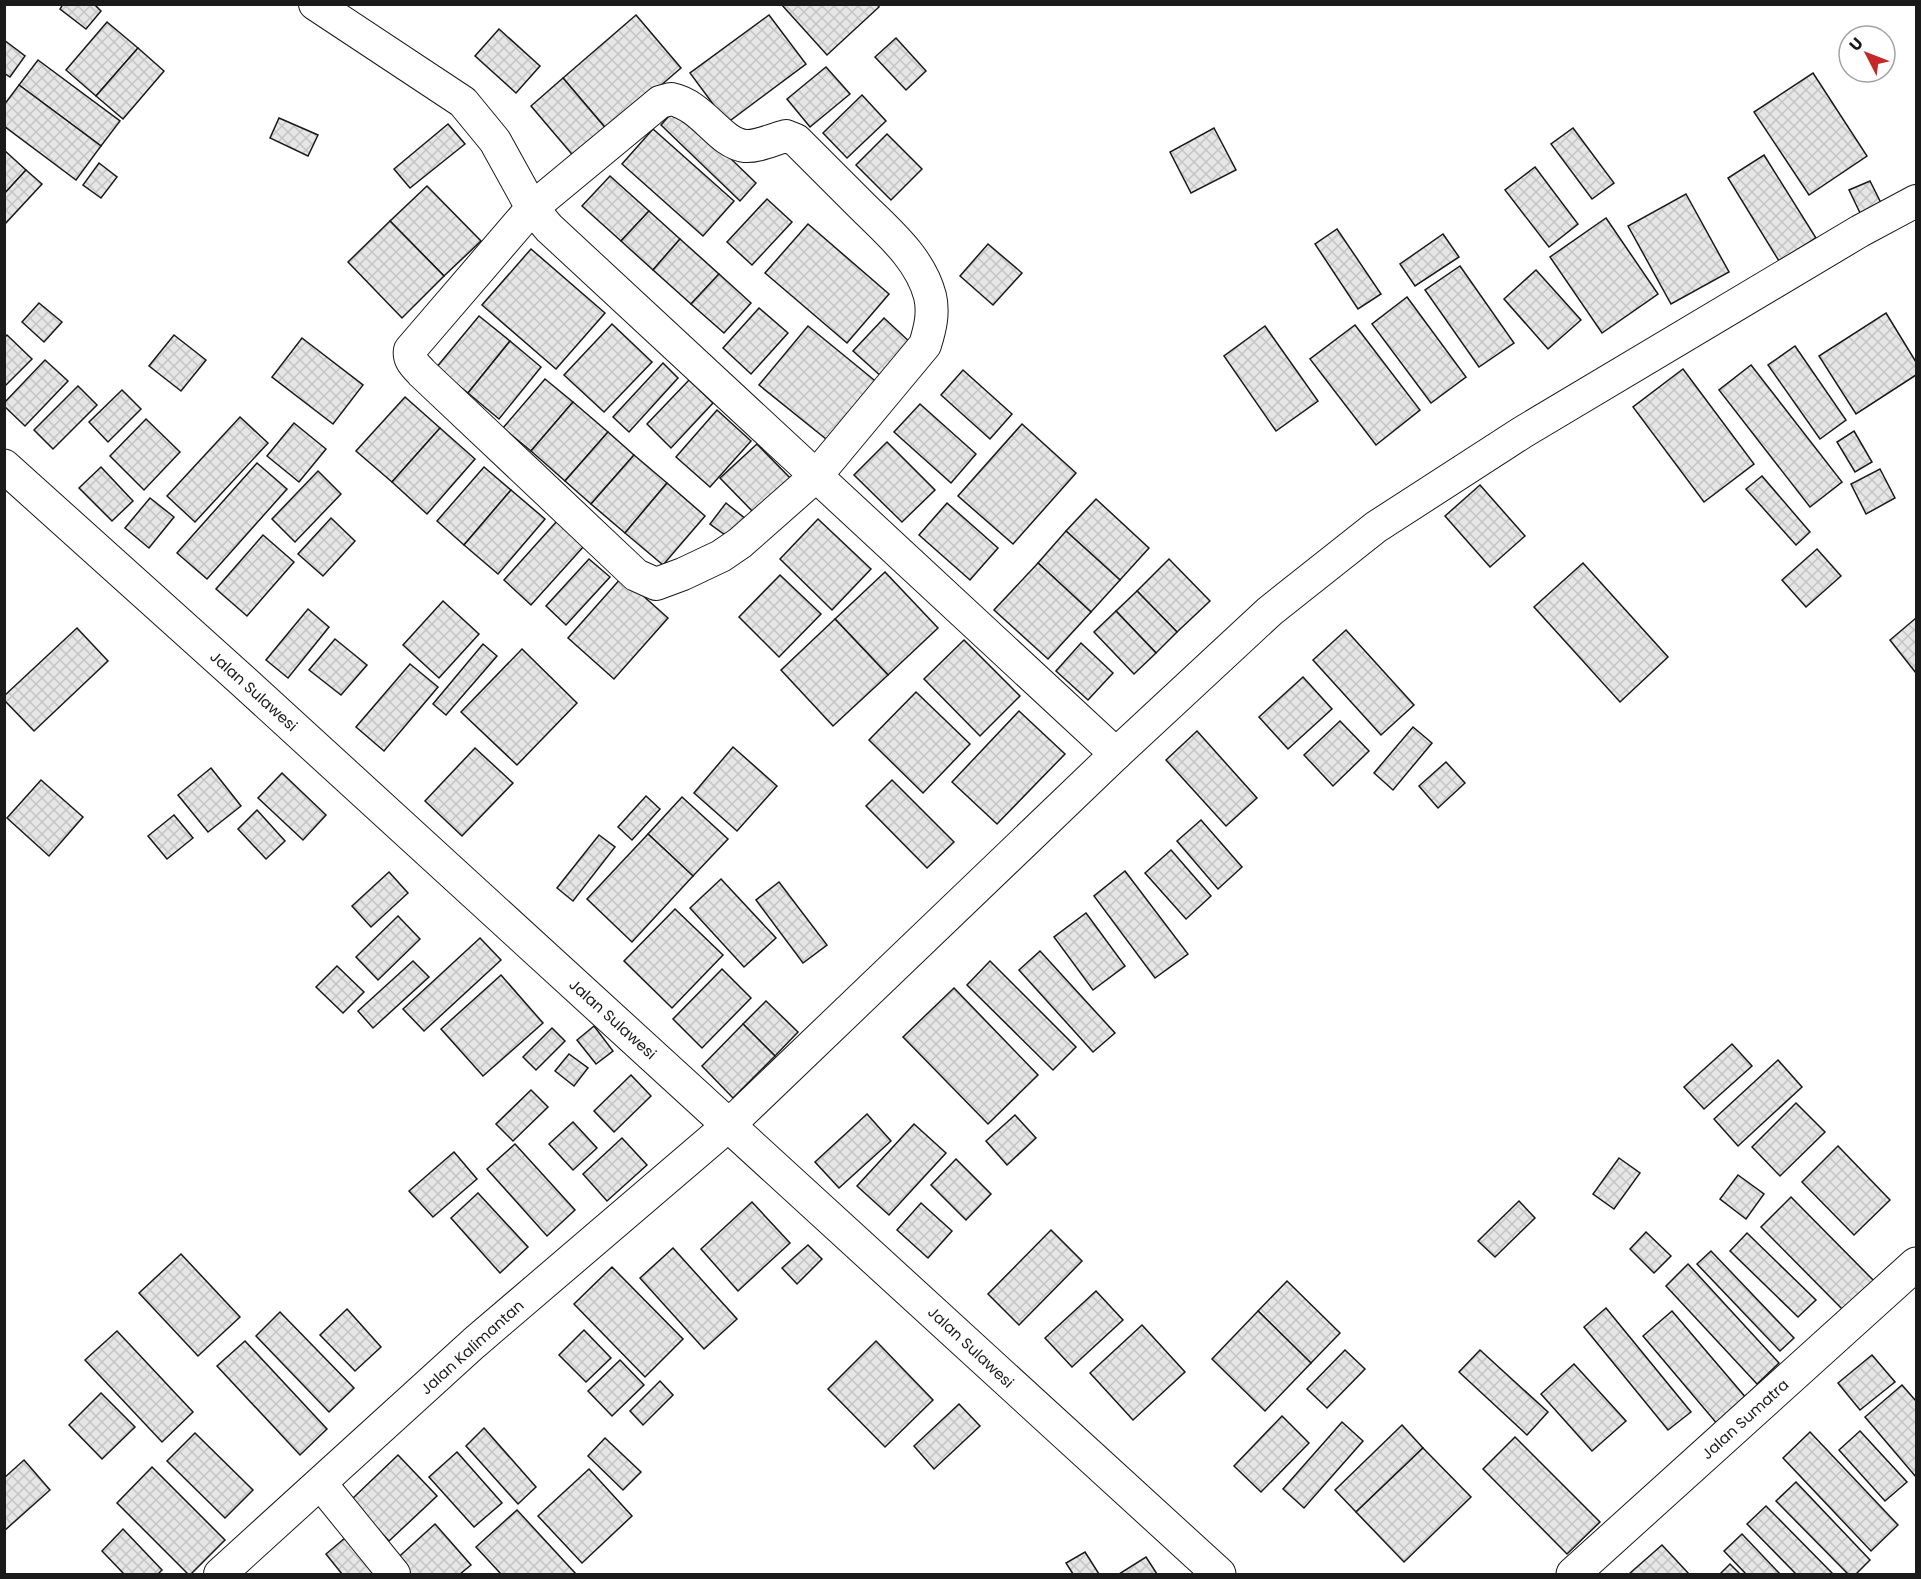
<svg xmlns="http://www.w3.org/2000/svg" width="1921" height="1579" viewBox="0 0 1921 1579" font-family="Poppins,sans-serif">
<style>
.building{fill:url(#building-cross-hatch);stroke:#1a1a1a;stroke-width:1.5}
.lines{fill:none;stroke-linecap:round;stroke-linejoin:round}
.street-casing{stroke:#1a1a1a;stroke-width:34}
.secondary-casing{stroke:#1a1a1a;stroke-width:35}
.street{stroke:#fff;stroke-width:32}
.secondary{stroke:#fff;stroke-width:33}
.labels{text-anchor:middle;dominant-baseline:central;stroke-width:4.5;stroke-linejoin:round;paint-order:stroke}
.street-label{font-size:15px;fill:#1a1a1a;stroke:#fff}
</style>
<defs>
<pattern id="building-cross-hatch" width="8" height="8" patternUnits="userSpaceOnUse" patternTransform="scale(1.5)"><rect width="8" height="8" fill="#e6e6e6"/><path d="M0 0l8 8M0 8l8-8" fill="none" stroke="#c5c5c5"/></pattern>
</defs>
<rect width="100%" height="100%" fill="#fff"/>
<g class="building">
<path d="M 63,4 L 94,4 L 101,11 L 86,29 L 60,9 Z"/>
<path d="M 781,4 L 877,4 L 879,7 L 827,55 Z"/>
<path d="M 636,15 L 681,68 L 608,131 L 563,78 Z"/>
<path d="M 769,15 L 806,64 L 727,123 L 690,73 Z"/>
<path d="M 107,22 L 138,48 L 96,96 L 66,70 Z"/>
<path d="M 499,29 L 540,66 L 516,93 L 475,56 Z"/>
<path d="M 896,38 L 926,71 L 906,90 L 875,57 Z"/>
<path d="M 4,40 L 25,56 L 10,77 L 4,73 Z"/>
<path d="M 138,48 L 164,71 L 123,119 L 96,96 Z"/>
<path d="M 38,60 L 120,121 L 101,146 L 19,85 Z"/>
<path d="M 826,67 L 850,94 L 810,127 L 787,99 Z"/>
<path d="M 1813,73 L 1867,156 L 1809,195 L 1754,112 Z"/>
<path d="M 563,78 L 608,131 L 576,159 L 531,106 Z"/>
<path d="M 19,85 L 101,146 L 76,180 L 4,126 L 4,105 Z"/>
<path d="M 862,95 L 886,121 L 847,158 L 823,133 Z"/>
<path d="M 677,107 L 756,183 L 740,201 L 661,125 Z"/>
<path d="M 279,118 L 318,135 L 308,156 L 270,138 Z"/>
<path d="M 448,124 L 465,144 L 410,188 L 394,169 Z"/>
<path d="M 1214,128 L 1236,170 L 1191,193 L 1170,152 Z"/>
<path d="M 1573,128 L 1614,183 L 1592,199 L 1551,144 Z"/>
<path d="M 653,129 L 734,201 L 703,236 L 622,164 Z"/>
<path d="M 887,134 L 922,169 L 891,200 L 856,165 Z"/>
<path d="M 4,150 L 26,170 L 4,194 Z"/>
<path d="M 1764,155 L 1816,238 L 1779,261 L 1728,178 Z"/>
<path d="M 99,163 L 117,177 L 101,198 L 83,185 Z"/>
<path d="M 1535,167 L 1578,224 L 1549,247 L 1505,190 Z"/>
<path d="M 26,170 L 42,184 L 4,225 L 4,194 Z"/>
<path d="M 610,176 L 649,211 L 621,241 L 582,206 Z"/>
<path d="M 1870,181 L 1884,209 L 1863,219 L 1849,190 Z"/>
<path d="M 427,186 L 481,241 L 444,276 L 390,221 Z"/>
<path d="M 1686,194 L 1729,272 L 1671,304 L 1628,226 Z"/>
<path d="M 767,199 L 792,222 L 752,265 L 727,242 Z"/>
<path d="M 649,211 L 680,239 L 653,270 L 621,241 Z"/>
<path d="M 1606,218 L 1658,294 L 1602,333 L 1550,257 Z"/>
<path d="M 390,221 L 444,276 L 402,318 L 348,262 Z"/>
<path d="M 808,224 L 889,294 L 847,343 L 765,273 Z"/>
<path d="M 1337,229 L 1381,294 L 1358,309 L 1315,244 Z"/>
<path d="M 1443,234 L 1459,257 L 1415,286 L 1400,264 Z"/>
<path d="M 680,239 L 719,274 L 691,304 L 653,270 Z"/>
<path d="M 988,244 L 1022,273 L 993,305 L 960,276 Z"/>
<path d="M 531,249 L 605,313 L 556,369 L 482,305 Z"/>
<path d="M 1460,266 L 1514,343 L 1479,367 L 1425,290 Z"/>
<path d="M 1536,270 L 1581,320 L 1548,349 L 1504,299 Z"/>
<path d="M 719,274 L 751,303 L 724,333 L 691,304 Z"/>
<path d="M 1407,297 L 1466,377 L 1431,403 L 1372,324 Z"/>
<path d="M 39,303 L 62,322 L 44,342 L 22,322 Z"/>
<path d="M 759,308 L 788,333 L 751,374 L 723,348 Z"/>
<path d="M 1886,313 L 1916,362 L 1916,375 L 1856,414 L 1819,356 Z"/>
<path d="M 479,316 L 510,341 L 468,393 L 436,368 Z"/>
<path d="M 884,318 L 913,345 L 883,378 L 853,351 Z"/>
<path d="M 612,324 L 652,362 L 604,412 L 564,375 Z"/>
<path d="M 1355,325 L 1420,410 L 1376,445 L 1310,359 Z"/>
<path d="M 808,326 L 879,384 L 831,443 L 759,385 Z"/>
<path d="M 1265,326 L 1318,401 L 1276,431 L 1224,356 Z"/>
<path d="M 7,335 L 32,359 L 4,387 L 4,338 Z"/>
<path d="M 174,335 L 206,360 L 181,391 L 149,366 Z"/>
<path d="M 302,338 L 363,385 L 333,424 L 272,377 Z"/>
<path d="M 510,341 L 541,367 L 499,419 L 468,393 Z"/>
<path d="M 1795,346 L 1846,420 L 1820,439 L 1768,365 Z"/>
<path d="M 45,360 L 68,381 L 25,426 L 4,406 L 4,403 Z"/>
<path d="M 663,363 L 678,378 L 629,432 L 613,417 Z"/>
<path d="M 1751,365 L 1842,482 L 1810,507 L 1719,390 Z"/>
<path d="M 1683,369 L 1754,464 L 1704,502 L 1633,407 Z"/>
<path d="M 963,370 L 1012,414 L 990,439 L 941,395 Z"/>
<path d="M 545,379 L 573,402 L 531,451 L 503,428 Z"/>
<path d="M 689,380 L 713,403 L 671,448 L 647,424 Z"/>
<path d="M 78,386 L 97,405 L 53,449 L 34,430 Z"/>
<path d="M 122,390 L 141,409 L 108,442 L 89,422 Z"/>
<path d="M 405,397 L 440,428 L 392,482 L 356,451 Z"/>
<path d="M 573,402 L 608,432 L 565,481 L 531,451 Z"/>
<path d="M 920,404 L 976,454 L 951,483 L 894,432 Z"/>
<path d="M 717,410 L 751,441 L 710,487 L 676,457 Z"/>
<path d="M 240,417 L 268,443 L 195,522 L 167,496 Z"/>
<path d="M 146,419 L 180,452 L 144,490 L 110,456 Z"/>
<path d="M 294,423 L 326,449 L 299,482 L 267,456 Z"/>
<path d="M 1022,424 L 1076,473 L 1013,544 L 958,496 Z"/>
<path d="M 440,428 L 475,459 L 427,514 L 392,482 Z"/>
<path d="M 1854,431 L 1872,462 L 1855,472 L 1837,442 Z"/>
<path d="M 608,432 L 634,455 L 591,504 L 565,481 Z"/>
<path d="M 887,442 L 935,490 L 902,522 L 854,475 Z"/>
<path d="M 757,444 L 793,481 L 757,516 L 720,478 Z"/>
<path d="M 634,455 L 667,483 L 625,533 L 591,504 Z"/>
<path d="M 257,463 L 287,489 L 207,579 L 177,553 Z"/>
<path d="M 101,467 L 133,501 L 112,521 L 79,488 Z"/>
<path d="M 484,467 L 511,490 L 464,545 L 437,521 Z"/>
<path d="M 1880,469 L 1895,498 L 1866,514 L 1851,484 Z"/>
<path d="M 318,471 L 341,494 L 295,542 L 272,519 Z"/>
<path d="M 1762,476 L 1810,532 L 1796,545 L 1746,489 Z"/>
<path d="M 667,483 L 705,516 L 663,565 L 625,533 Z"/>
<path d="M 1480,485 L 1525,536 L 1490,567 L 1445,516 Z"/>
<path d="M 511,490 L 545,519 L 498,574 L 464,545 Z"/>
<path d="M 150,498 L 174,517 L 149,548 L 125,528 Z"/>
<path d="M 1096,499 L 1149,548 L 1120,580 L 1066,531 Z"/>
<path d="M 726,503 L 747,520 L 732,540 L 710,524 Z"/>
<path d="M 947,503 L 998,548 L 970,580 L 919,535 Z"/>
<path d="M 331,518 L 355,541 L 323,576 L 298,554 Z"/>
<path d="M 818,519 L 871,569 L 832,610 L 780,559 Z"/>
<path d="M 557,521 L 584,546 L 531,605 L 504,580 Z"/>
<path d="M 1066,531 L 1120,580 L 1091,612 L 1038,563 Z"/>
<path d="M 263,535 L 294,562 L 247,616 L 216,589 Z"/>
<path d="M 1817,549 L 1841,576 L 1806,607 L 1782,580 Z"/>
<path d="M 589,559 L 610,577 L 566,625 L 546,606 Z"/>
<path d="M 1169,559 L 1210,601 L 1177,632 L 1137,591 Z"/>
<path d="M 1038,563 L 1091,612 L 1048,659 L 994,610 Z"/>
<path d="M 1583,563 L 1668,657 L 1620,702 L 1534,607 Z"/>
<path d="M 885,572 L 938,628 L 888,675 L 835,619 Z"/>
<path d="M 780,575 L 821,614 L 779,657 L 739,617 Z"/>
<path d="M 622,577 L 668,618 L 614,679 L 568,638 Z"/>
<path d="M 1137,591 L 1177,632 L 1156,653 L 1116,611 Z"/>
<path d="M 443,601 L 479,634 L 439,678 L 403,645 Z"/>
<path d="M 308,609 L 329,627 L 288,678 L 266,660 Z"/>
<path d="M 1116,611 L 1156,653 L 1134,674 L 1094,632 Z"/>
<path d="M 1916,618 L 1916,673 L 1890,640 Z"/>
<path d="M 835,619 L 888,675 L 833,726 L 781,670 Z"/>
<path d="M 77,628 L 108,661 L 34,731 L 4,700 L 4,696 Z"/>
<path d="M 1346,630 L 1414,705 L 1381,735 L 1313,660 Z"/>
<path d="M 335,639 L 367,665 L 341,695 L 309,670 Z"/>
<path d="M 964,640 L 1020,696 L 980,736 L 924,679 Z"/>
<path d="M 1081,643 L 1113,673 L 1088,700 L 1056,671 Z"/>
<path d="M 483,644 L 497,656 L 446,715 L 433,704 Z"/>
<path d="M 522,649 L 577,703 L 517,765 L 461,712 Z"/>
<path d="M 410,664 L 438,687 L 384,751 L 356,727 Z"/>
<path d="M 1303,677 L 1332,709 L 1288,749 L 1259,717 Z"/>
<path d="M 916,692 L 970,744 L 923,793 L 869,740 Z"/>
<path d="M 1019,711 L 1065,754 L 997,824 L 952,782 Z"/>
<path d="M 1340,721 L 1369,751 L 1333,786 L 1304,755 Z"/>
<path d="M 1413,727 L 1432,743 L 1393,790 L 1374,773 Z"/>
<path d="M 1197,731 L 1257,798 L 1226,826 L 1166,760 Z"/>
<path d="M 733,747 L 777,786 L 737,831 L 694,793 Z"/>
<path d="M 475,748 L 513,783 L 462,836 L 425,801 Z"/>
<path d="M 1446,762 L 1465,783 L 1438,808 L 1419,786 Z"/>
<path d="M 211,768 L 241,806 L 208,832 L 178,795 Z"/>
<path d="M 282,773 L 326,815 L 303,840 L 258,798 Z"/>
<path d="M 41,780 L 83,817 L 49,856 L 7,818 Z"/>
<path d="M 892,780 L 954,842 L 927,868 L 866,806 Z"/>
<path d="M 646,796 L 660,809 L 632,840 L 618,827 Z"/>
<path d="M 682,797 L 728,839 L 693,876 L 648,834 Z"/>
<path d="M 257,810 L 285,841 L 266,859 L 238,829 Z"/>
<path d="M 174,815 L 193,838 L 167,859 L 148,836 Z"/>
<path d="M 1201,820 L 1242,867 L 1218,889 L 1177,841 Z"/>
<path d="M 648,834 L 693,876 L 632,942 L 587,899 Z"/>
<path d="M 599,835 L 615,847 L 573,901 L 557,888 Z"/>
<path d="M 1171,850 L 1211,896 L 1186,919 L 1145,873 Z"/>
<path d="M 1125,871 L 1188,954 L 1155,978 L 1094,896 Z"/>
<path d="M 389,872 L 408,893 L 371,927 L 352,906 Z"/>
<path d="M 721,879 L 776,938 L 744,967 L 690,908 Z"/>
<path d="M 779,882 L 827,945 L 803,963 L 756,900 Z"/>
<path d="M 675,909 L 723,955 L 672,1008 L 624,961 Z"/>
<path d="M 1086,913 L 1125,966 L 1093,990 L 1054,937 Z"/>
<path d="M 398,916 L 420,939 L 378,980 L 356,957 Z"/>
<path d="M 480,938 L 501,960 L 424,1031 L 403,1009 Z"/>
<path d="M 1040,951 L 1115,1033 L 1093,1052 L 1019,970 Z"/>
<path d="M 413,961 L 429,977 L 373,1028 L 358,1011 Z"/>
<path d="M 990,961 L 1076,1047 L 1053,1070 L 967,985 Z"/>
<path d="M 337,966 L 364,992 L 343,1013 L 316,987 Z"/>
<path d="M 722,969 L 751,998 L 702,1048 L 673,1019 Z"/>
<path d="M 501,975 L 543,1023 L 483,1076 L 441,1029 Z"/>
<path d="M 954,988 L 1038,1075 L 988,1124 L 903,1037 Z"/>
<path d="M 766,1001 L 798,1032 L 775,1056 L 743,1024 Z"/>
<path d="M 743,1024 L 775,1056 L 733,1098 L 702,1066 Z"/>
<path d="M 594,1026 L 613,1051 L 596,1064 L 577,1040 Z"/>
<path d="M 552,1028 L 565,1041 L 536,1070 L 523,1057 Z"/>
<path d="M 1732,1044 L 1752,1066 L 1704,1109 L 1684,1087 Z"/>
<path d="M 569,1054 L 588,1068 L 574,1086 L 555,1071 Z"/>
<path d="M 1778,1060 L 1802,1087 L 1738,1146 L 1714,1119 Z"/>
<path d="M 631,1075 L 651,1096 L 614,1132 L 594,1111 Z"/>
<path d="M 531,1090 L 548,1107 L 513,1141 L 496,1124 Z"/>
<path d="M 1796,1103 L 1825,1132 L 1780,1176 L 1752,1147 Z"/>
<path d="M 867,1114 L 891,1141 L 839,1188 L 815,1162 Z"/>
<path d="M 1015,1115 L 1036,1138 L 1007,1165 L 986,1141 Z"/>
<path d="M 573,1122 L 597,1148 L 573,1170 L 549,1144 Z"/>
<path d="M 914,1124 L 946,1153 L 889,1215 L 857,1186 Z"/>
<path d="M 622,1138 L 647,1165 L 607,1201 L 583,1174 Z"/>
<path d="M 515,1144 L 575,1210 L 547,1236 L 487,1169 Z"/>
<path d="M 1838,1146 L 1890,1200 L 1854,1235 L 1802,1182 Z"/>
<path d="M 454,1152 L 477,1179 L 433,1217 L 409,1191 Z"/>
<path d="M 1619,1158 L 1640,1173 L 1614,1209 L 1593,1194 Z"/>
<path d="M 956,1159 L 991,1194 L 966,1220 L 931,1185 Z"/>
<path d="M 1738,1175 L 1764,1194 L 1746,1219 L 1720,1199 Z"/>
<path d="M 478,1193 L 528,1247 L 500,1273 L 451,1218 Z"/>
<path d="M 1791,1197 L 1879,1286 L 1849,1316 L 1761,1227 Z"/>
<path d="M 1519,1201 L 1535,1218 L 1495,1257 L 1478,1241 Z"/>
<path d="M 752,1202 L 790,1243 L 738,1291 L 701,1249 Z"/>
<path d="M 921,1203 L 952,1231 L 928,1258 L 897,1230 Z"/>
<path d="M 1051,1230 L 1082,1261 L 1019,1325 L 988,1294 Z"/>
<path d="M 1646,1232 L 1671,1256 L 1654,1273 L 1630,1249 Z"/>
<path d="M 1747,1233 L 1816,1300 L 1798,1317 L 1730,1251 Z"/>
<path d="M 808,1245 L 822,1259 L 797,1284 L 782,1268 Z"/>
<path d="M 673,1248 L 737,1319 L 704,1349 L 640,1278 Z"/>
<path d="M 1711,1251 L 1794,1338 L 1780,1351 L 1697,1264 Z"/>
<path d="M 181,1254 L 240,1317 L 198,1356 L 139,1293 Z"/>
<path d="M 1688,1264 L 1779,1363 L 1757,1384 L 1666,1286 Z"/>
<path d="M 612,1267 L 683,1339 L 645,1377 L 574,1304 Z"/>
<path d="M 1287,1281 L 1340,1333 L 1311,1363 L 1258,1311 Z"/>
<path d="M 1096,1291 L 1123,1320 L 1072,1367 L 1045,1338 Z"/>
<path d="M 1606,1308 L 1691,1412 L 1668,1430 L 1584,1327 Z"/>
<path d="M 347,1309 L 381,1347 L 355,1371 L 320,1335 Z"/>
<path d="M 1258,1311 L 1311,1363 L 1265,1411 L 1212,1359 Z"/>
<path d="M 1672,1311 L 1753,1406 L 1724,1432 L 1643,1336 Z"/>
<path d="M 280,1312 L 354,1388 L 329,1412 L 256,1336 Z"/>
<path d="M 1142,1325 L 1185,1372 L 1133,1420 L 1090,1373 Z"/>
<path d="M 584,1330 L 611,1358 L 586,1382 L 559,1355 Z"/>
<path d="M 117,1331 L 193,1412 L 162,1442 L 85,1360 Z"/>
<path d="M 245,1341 L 327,1429 L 300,1455 L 217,1366 Z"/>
<path d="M 876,1341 L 933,1400 L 885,1447 L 828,1389 Z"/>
<path d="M 1345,1350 L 1365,1369 L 1327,1408 L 1307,1389 Z"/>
<path d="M 1480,1350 L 1548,1412 L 1527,1435 L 1459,1372 Z"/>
<path d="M 1872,1355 L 1895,1382 L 1860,1410 L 1838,1383 Z"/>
<path d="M 620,1360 L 644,1385 L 612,1416 L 588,1391 Z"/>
<path d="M 1574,1364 L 1626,1421 L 1592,1451 L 1541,1394 Z"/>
<path d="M 660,1381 L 673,1395 L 643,1425 L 630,1411 Z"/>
<path d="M 1902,1385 L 1916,1401 L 1916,1477 L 1865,1417 Z"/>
<path d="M 101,1393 L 135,1427 L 102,1459 L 69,1425 Z"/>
<path d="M 959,1404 L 980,1426 L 934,1469 L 914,1446 Z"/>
<path d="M 1282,1416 L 1309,1443 L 1261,1492 L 1234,1466 Z"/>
<path d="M 1342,1422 L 1363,1441 L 1304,1508 L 1283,1489 Z"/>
<path d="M 1402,1425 L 1423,1448 L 1356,1512 L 1335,1490 Z"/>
<path d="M 484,1428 L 536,1487 L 518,1504 L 466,1446 Z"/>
<path d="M 1860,1431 L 1907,1482 L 1885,1501 L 1839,1450 Z"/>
<path d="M 1810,1432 L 1898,1525 L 1871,1551 L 1783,1458 Z"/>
<path d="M 195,1433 L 253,1490 L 225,1518 L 167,1461 Z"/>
<path d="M 1515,1437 L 1600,1522 L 1567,1554 L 1483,1469 Z"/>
<path d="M 605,1438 L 641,1472 L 623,1490 L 588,1456 Z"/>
<path d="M 1423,1448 L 1471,1497 L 1404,1562 L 1356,1512 Z"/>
<path d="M 457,1452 L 502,1503 L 474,1527 L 429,1477 Z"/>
<path d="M 398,1455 L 437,1496 L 389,1541 L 351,1500 Z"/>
<path d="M 24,1460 L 50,1490 L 4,1531 L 4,1478 Z"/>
<path d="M 152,1467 L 225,1540 L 191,1574 L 188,1574 L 117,1503 Z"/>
<path d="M 589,1469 L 632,1516 L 582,1563 L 538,1516 Z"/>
<path d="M 1796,1482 L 1870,1560 L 1856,1574 L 1848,1574 L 1776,1501 Z"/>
<path d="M 1766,1506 L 1833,1574 L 1796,1574 L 1747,1524 Z"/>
<path d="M 517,1510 L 576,1574 L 501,1574 L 476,1547 Z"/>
<path d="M 435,1524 L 471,1565 L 460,1574 L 403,1574 L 392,1563 Z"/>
<path d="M 123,1529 L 162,1570 L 158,1574 L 124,1574 L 102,1551 Z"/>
<path d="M 1742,1534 L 1780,1574 L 1746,1574 L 1724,1551 Z"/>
<path d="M 345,1538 L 376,1574 L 342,1574 L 326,1554 Z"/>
<path d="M 1662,1545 L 1689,1574 L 1629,1574 Z"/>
<path d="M 1085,1552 L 1099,1574 L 1073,1574 L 1066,1563 Z"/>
<path d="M 1146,1557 L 1157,1574 L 1119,1574 Z"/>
<path d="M 1730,1564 L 1740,1574 L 1720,1574 Z"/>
</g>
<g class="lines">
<defs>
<g id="street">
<path d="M 315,4 L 463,102 L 495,141 L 532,208 L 549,228 L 1116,754"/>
<path d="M 671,99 C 704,106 719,143 745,146 C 757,147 774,139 786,136 L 796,140 C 818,162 839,183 861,205 C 888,232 920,258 930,296 C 934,313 930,329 925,345 L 816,476 L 740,543 L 721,556 L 683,574 L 656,584 L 636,575 L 422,373 C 416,366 408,360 410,350 L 532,208 L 660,102 Z"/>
<path d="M 321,1484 L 394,1574"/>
<path d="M 220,1574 L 474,1343 L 729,1125 L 1116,754 L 1270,611 L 1376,527 L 1523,432 L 1860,231 L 1916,201"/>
</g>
<g id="secondary">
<path d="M 4,466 L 244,682 L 1219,1574"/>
<path d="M 1573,1574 L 1916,1264"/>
</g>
</defs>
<use href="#street" class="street-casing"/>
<use href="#secondary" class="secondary-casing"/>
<use href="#street" class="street"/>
<use href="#secondary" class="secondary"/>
</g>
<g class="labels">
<g class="street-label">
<text transform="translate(254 691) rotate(42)">Jalan Sulawesi</text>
<text transform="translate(613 1019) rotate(42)">Jalan Sulawesi</text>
<text transform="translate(472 1347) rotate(-42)">Jalan Kalimantan</text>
<text transform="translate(971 1347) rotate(43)">Jalan Sulawesi</text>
<text transform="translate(1745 1419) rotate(-42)">Jalan Sumatra</text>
</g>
</g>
<rect width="1921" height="1579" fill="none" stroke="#1a1a1a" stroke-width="12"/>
<g transform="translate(1867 54) rotate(312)"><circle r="28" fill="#ffffff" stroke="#a3a3a3" stroke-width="1.5"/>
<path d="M0-4.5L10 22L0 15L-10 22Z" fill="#c62828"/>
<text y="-9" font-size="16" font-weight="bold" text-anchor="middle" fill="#1a1a1a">U</text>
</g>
</svg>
